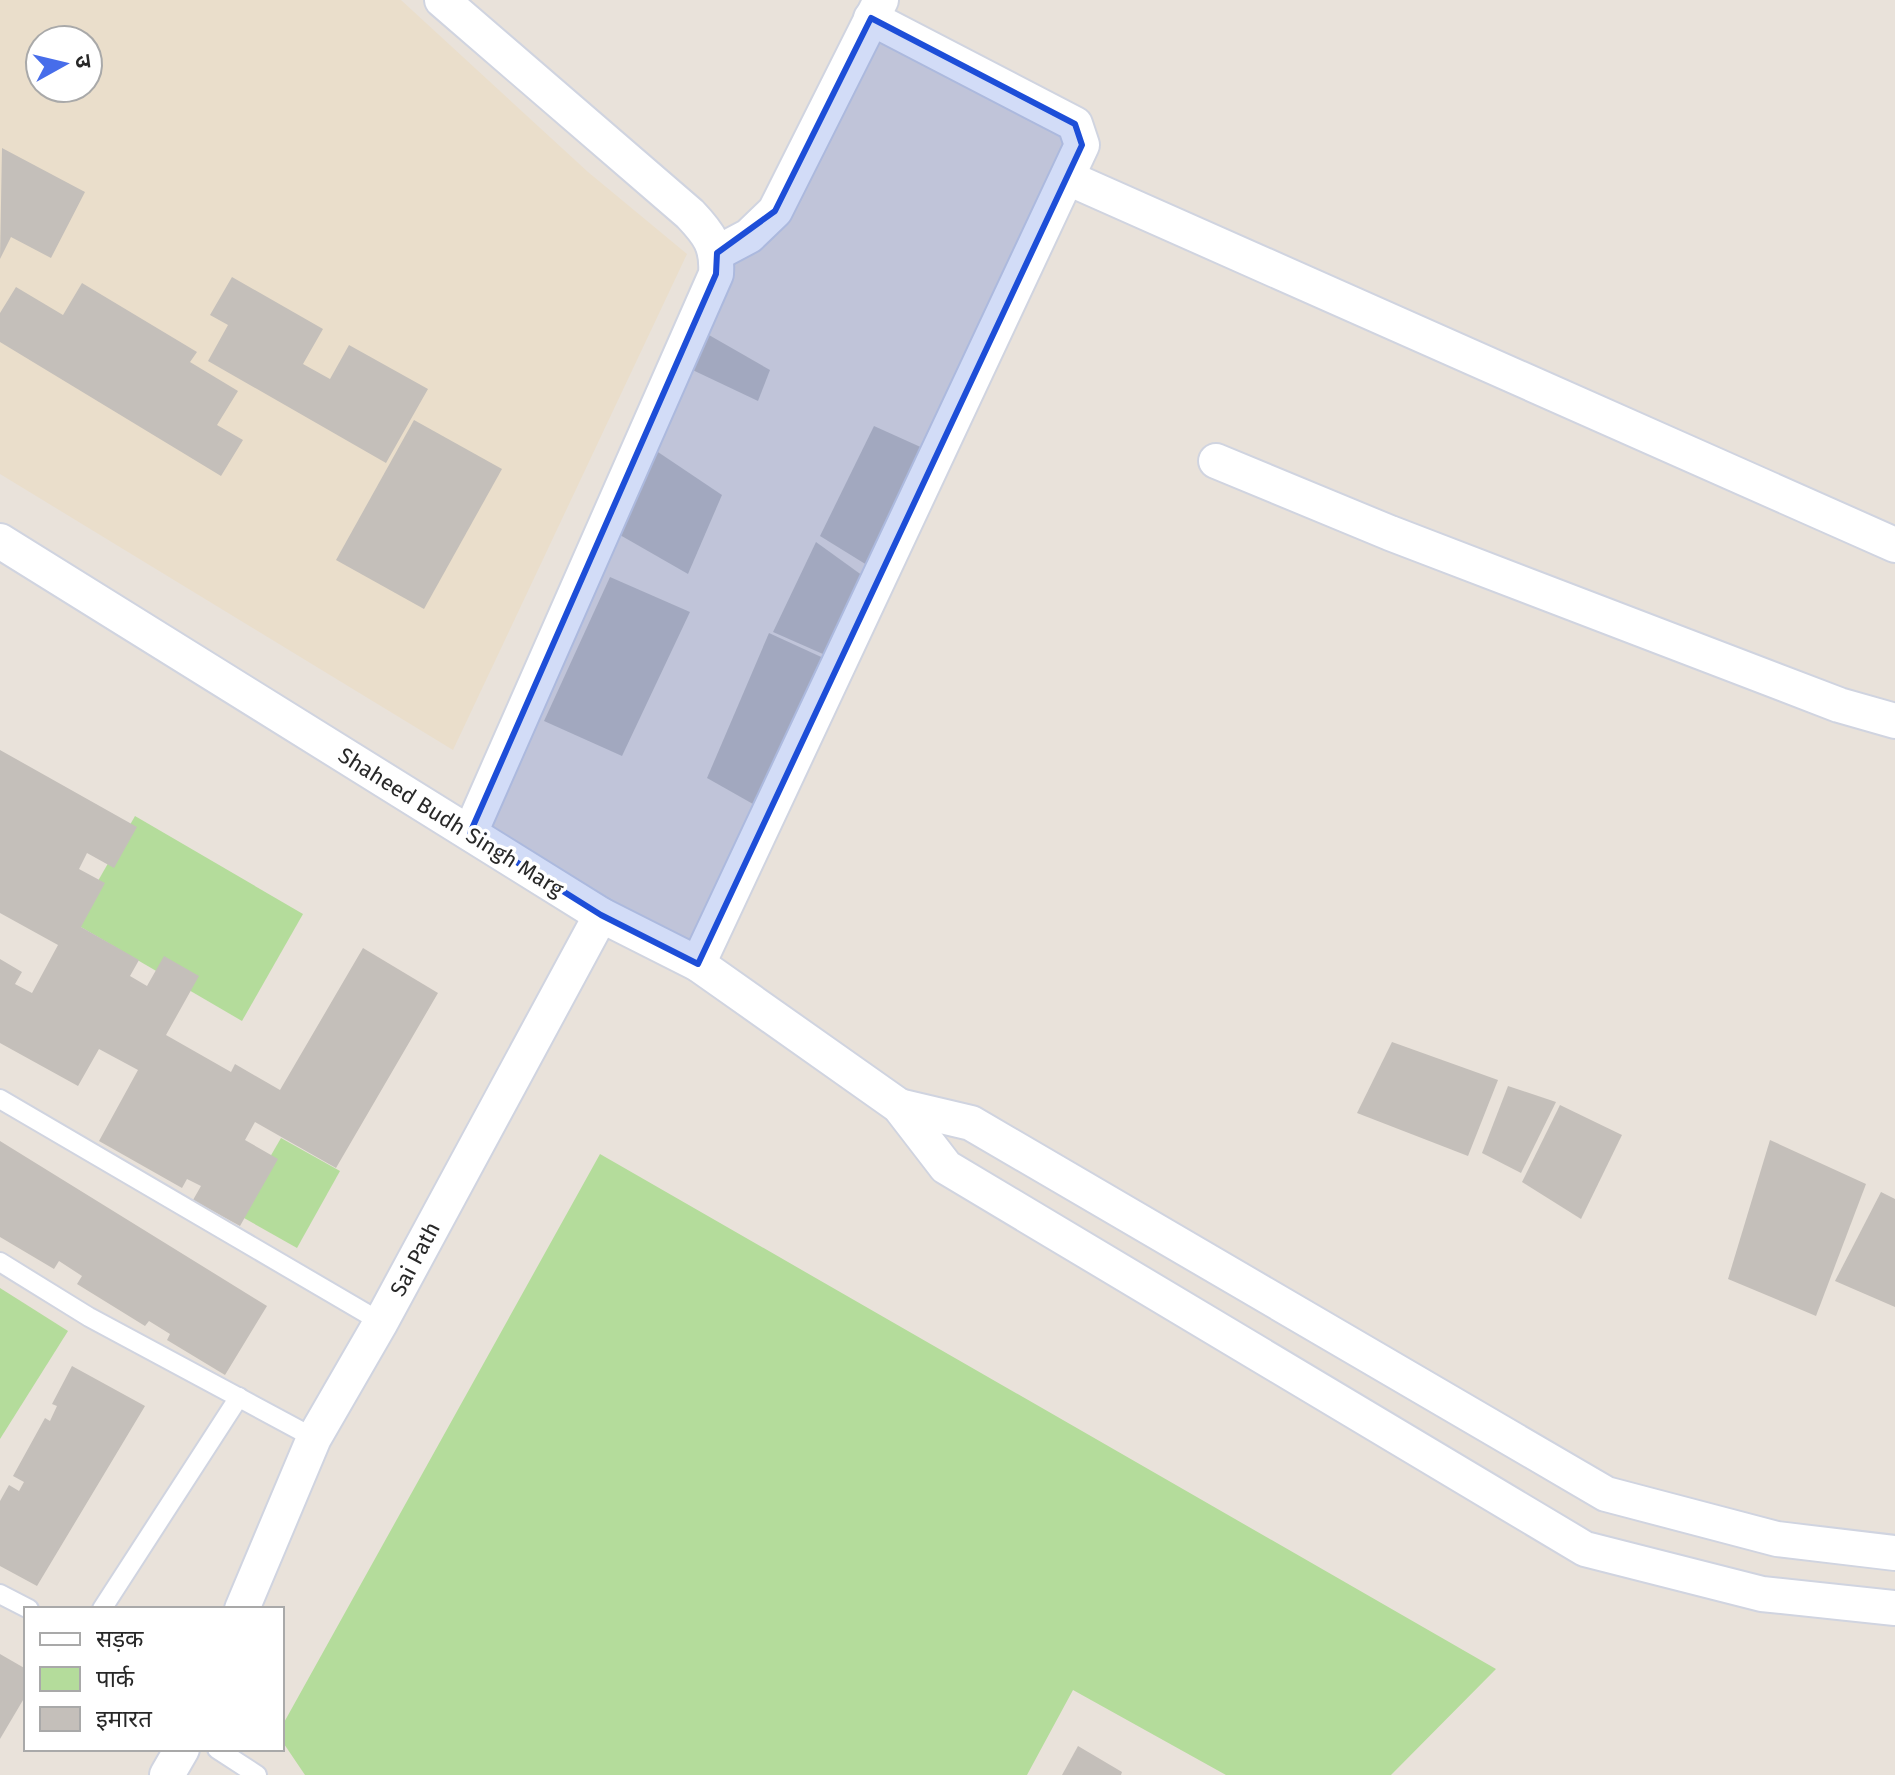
<svg xmlns="http://www.w3.org/2000/svg" width="1895" height="1775" viewBox="0 0 1895 1775" font-family="'Fira Sans','Noto Sans Devanagari',sans-serif">
<style>
.education{fill:#eadecb;fill-rule:evenodd}
.green{fill:#b4dc9b}
.building{fill:#c4bfba}
.lines{fill:none;stroke-linecap:round;stroke-linejoin:round}
.lane-casing{stroke:#d0d4e0;stroke-width:22}
.street-casing{stroke:#d0d4e0;stroke-width:38}
.lane{stroke:#fff;stroke-width:18}
.street{stroke:#fff;stroke-width:34}
.marked{fill:#1d4ed8;fill-opacity:0.2;stroke:#1d4ed8;stroke-width:6;stroke-linejoin:round}
.labels{text-anchor:middle;dominant-baseline:central;stroke-width:7;stroke-linejoin:round;paint-order:stroke}
.street-label{font-size:22px;fill:#282828;stroke:#fff}
</style>
<rect width="100%" height="100%" fill="#e9e2da"/>
<path class="education" d="M 0,0 L 401,0 L 588,172 L 687,254 L 453,750 L 0,474 ZM 40,40 L 88,40 L 88,88 L 40,88 Z"/>
<g class="green">
<path d="M 135,816 L 303,914 L 242,1021 L 74,923 Z"/>
<path d="M 281,1138 L 340,1171 L 297,1248 L 237,1214 Z"/>
<path d="M 600,1154 L 1496,1669 L 1391,1775 L 1226,1775 L 1073,1690 L 1027,1775 L 305,1775 L 282,1741 L 282,1726 Z"/>
<path d="M 0,1288 L 68,1331 L 0,1439 Z"/>
</g>
<g class="building">
<path d="M 2,148 L 85,192 L 51,258 L 11,237 L 0,259 Z"/>
<path d="M 232,277 L 323,329 L 303,364 L 330,379 L 349,345 L 428,389 L 386,463 L 208,361 L 228,325 L 210,315 Z"/>
<path d="M 82,283 L 197,352 L 190,362 L 238,391 L 217,425 L 243,440 L 221,476 L 0,342 L 0,313 L 16,287 L 63,315 Z"/>
<path d="M 695,327 L 770,370 L 758,401 L 682,365 Z"/>
<path d="M 414,420 L 502,469 L 424,609 L 336,560 Z"/>
<path d="M 874,426 L 925,449 L 875,570 L 820,536 Z"/>
<path d="M 652,448 L 722,495 L 688,574 L 613,531 Z"/>
<path d="M 816,542 L 870,581 L 832,658 L 773,632 Z"/>
<path d="M 610,577 L 690,612 L 622,756 L 544,721 Z"/>
<path d="M 769,633 L 830,661 L 760,808 L 707,778 Z"/>
<path d="M 0,750 L 137,827 L 114,868 L 87,853 L 79,869 L 105,883 L 81,927 L 139,960 L 130,976 L 147,986 L 164,956 L 199,976 L 166,1035 L 231,1072 L 235,1064 L 280,1090 L 363,948 L 438,993 L 336,1168 L 255,1122 L 245,1140 L 278,1159 L 240,1226 L 193,1200 L 201,1186 L 187,1179 L 182,1188 L 99,1141 L 138,1070 L 99,1049 L 78,1086 L 0,1043 L 0,959 L 22,972 L 15,984 L 32,993 L 58,945 L 0,913 Z"/>
<path d="M 1392,1042 L 1498,1080 L 1468,1156 L 1357,1113 Z"/>
<path d="M 1508,1086 L 1556,1102 L 1521,1173 L 1482,1153 Z"/>
<path d="M 1560,1105 L 1622,1135 L 1581,1219 L 1522,1182 Z"/>
<path d="M 1770,1140 L 1866,1184 L 1816,1316 L 1728,1279 Z"/>
<path d="M 0,1141 L 267,1306 L 225,1375 L 167,1340 L 170,1334 L 149,1321 L 145,1326 L 77,1284 L 82,1276 L 59,1261 L 54,1269 L 0,1237 Z"/>
<path d="M 1881,1192 L 1895,1199 L 1895,1307 L 1835,1281 Z"/>
<path d="M 72,1366 L 145,1406 L 37,1586 L 0,1566 L 0,1501 L 9,1485 L 19,1491 L 24,1482 L 13,1476 L 45,1418 L 50,1421 L 57,1406 L 52,1404 Z"/>
<path d="M 0,1654 L 26,1669 L 26,1695 L 0,1739 Z"/>
<path d="M 1078,1746 L 1122,1772 L 1121,1775 L 1062,1775 Z"/>
</g>
<g class="lines">
<defs>
<g id="lane">
<path d="M 0,1099 L 381,1322"/>
<path d="M 0,1262 L 89,1317 L 314,1438"/>
<path d="M 0,1594 L 29,1609"/>
<path d="M 102,1609 L 239,1397"/>
<path d="M 217,1749 L 257,1775"/>
</g>
<g id="street">
<path d="M 442,0 L 690,214 C 709,234 718,246 716,274 L 470,833"/>
<path d="M 1068,178 L 1895,545"/>
<path d="M 717,253 L 749,236 L 775,211 L 881,0"/>
<path d="M 1216,461 L 1390,533 L 1839,705 L 1895,721"/>
<path d="M 0,541 L 601,915 L 698,964 L 899,1106 L 946,1167 L 1585,1549 L 1762,1594 L 1895,1608"/>
<path d="M 698,964 L 1082,145 L 1075,124 L 871,18"/>
<path d="M 899,1106 L 971,1123 L 1606,1494 L 1777,1539 L 1895,1553"/>
<path d="M 242,1609 L 314,1438 L 381,1322 L 601,915"/>
<path d="M 167,1775 L 182,1749"/>
</g>
</defs>
<use href="#lane" class="lane-casing"/>
<use href="#street" class="street-casing"/>
<use href="#lane" class="lane"/>
<use href="#street" class="street"/>
</g>
<path class="marked" d="M 871,18 L 1075,124 L 1082,145 L 698,964 L 601,915 L 470,833 L 716,274 L 717,253 L 775,211 Z"/>
<g class="labels">
<g class="street-label">
<text transform="translate(451 822) rotate(32)">Shaheed Budh Singh Marg</text>
<text transform="translate(415 1259) rotate(-62)">Sai Path</text>
</g>
</g>
<rect x="24" y="1607" width="260" height="144" fill="#ffffff" stroke="#a9a9a9" stroke-width="2"/>
<rect x="40" y="1633" width="40" height="12" fill="#ffffff" stroke="#a9a9a9" stroke-width="2"/>
<text x="96" y="1647" font-size="24" fill="#282828">सड़क</text>
<rect x="40" y="1667" width="40" height="24" fill="#b4dc9b" stroke="#a9a9a9" stroke-width="2"/>
<text x="96" y="1687" font-size="24" fill="#282828">पार्क</text>
<rect x="40" y="1707" width="40" height="24" fill="#c4bfba" stroke="#a9a9a9" stroke-width="2"/>
<text x="96" y="1727" font-size="24" fill="#282828">इमारत</text>
<g transform="translate(64 64) rotate(82)"><circle r="38" fill="#ffffff" stroke="#a9a9a9" stroke-width="2"/>
<path d="M0-6L14 30L0 20L-14 30Z" fill="#476dea"/>
<text y="-12" font-size="22" font-weight="bold" text-anchor="middle" fill="#282828">उ</text>
</g>
</svg>
